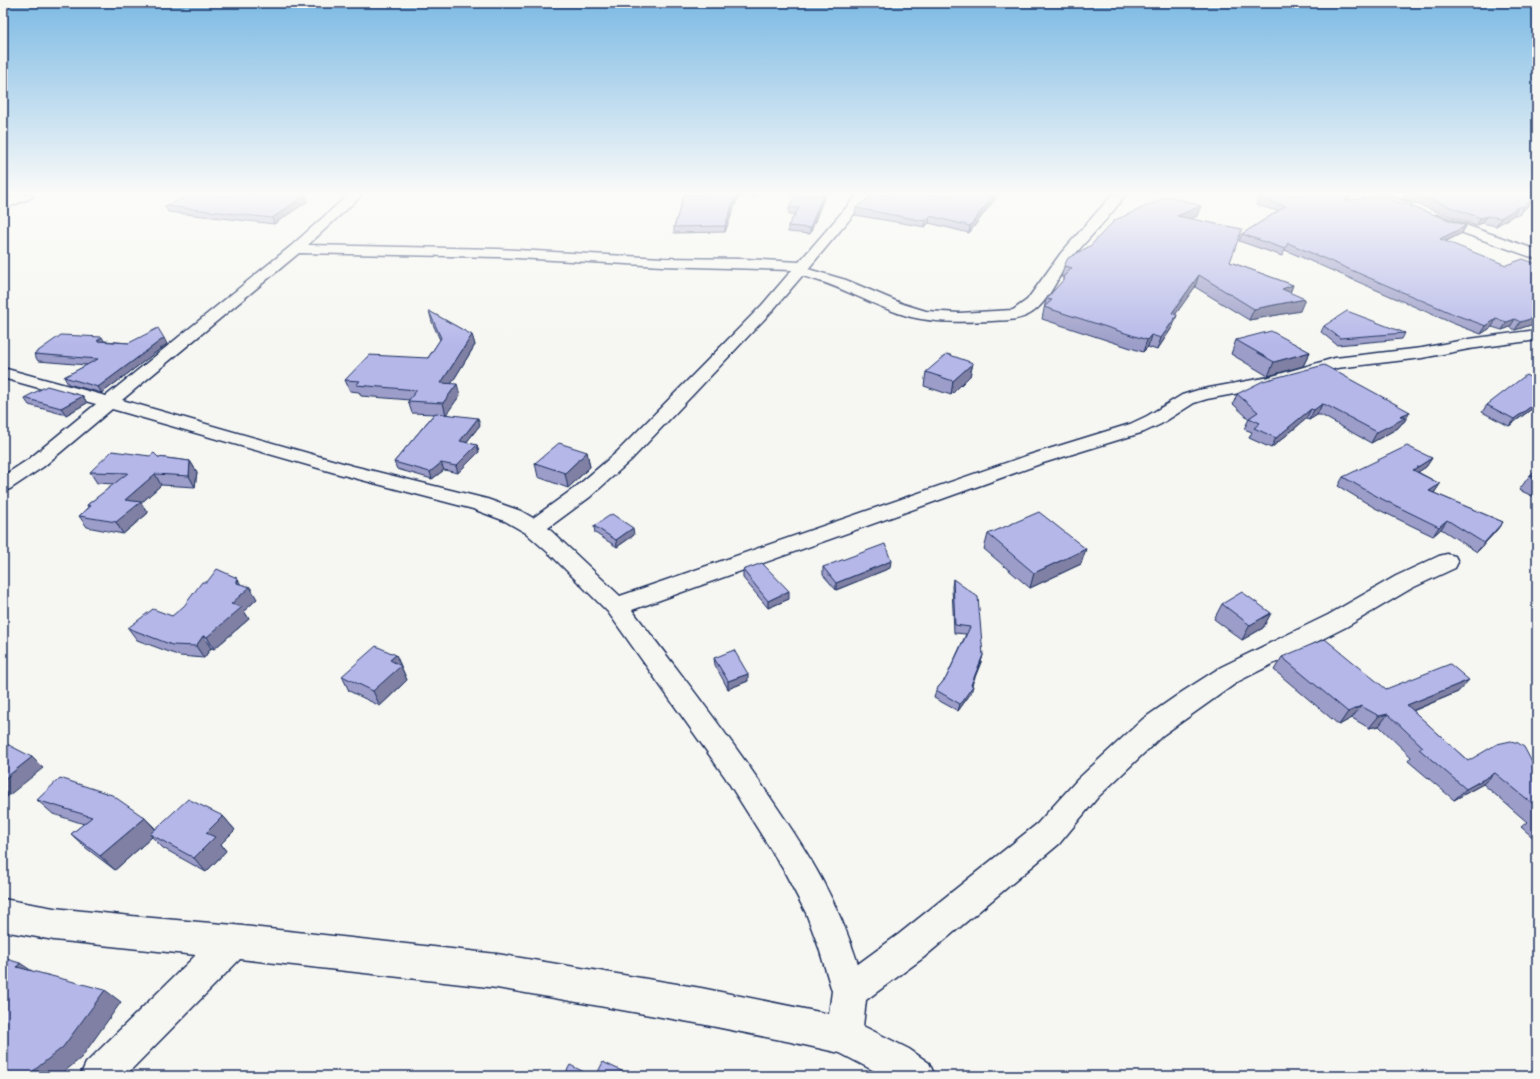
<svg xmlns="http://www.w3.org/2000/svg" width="1540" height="1079" viewBox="0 0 1540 1079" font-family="Dekko,sans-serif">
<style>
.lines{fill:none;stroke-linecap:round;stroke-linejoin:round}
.minor-casing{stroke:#1b2f5e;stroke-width:3}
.minor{fill:#f6f6f2;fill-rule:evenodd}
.wall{fill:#9c9dc8;stroke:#1b2f5e}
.shaded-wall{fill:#7f80a3;stroke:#1b2f5e}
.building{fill:#b5b7e9;stroke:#1b2f5e}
</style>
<rect width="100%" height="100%" fill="#f6f6f2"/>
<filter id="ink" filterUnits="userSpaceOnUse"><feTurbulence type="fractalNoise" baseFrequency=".025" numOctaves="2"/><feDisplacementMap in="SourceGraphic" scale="8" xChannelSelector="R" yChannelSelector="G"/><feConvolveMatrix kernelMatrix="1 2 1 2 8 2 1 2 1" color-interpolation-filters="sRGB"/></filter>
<g filter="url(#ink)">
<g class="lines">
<defs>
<g id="minor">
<path d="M 16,195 L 33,195 L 31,198 L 3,209 L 3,201 Z"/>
<path d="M 348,195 L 362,195 L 308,245 L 498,249 L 663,258 L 744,259 L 799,262 L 857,195 L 870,195 L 808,269 L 846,280 L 903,304 L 926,311 L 959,313 L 1013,310 L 1027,300 L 1061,253 L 1112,195 L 1125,195 C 1109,219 1088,238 1070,260 C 1057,277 1048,305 1028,315 C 1017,321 1003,320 992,321 C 960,322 929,324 898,313 C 865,302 837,284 802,276 L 772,311 L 631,460 L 590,497 L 548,528 L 620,596 L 1026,456 L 1130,424 L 1147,416 L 1182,395 L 1198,390 L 1269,377 L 1335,358 L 1422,348 L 1469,339 L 1537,330 L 1537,340 L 1469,349 L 1422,358 L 1337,368 L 1272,387 L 1207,399 L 1194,403 L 1161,424 L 1144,432 L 1040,464 L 632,610 C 679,672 728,734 772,800 C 809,854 838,901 858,964 L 899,934 L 1037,824 L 1078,779 L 1143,719 L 1182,692 L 1221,667 L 1328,615 L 1396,576 L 1439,556 L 1447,554 L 1455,556 L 1458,562 L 1455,568 L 1412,588 L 1346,627 L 1239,681 L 1163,735 L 1098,797 L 1059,844 L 923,958 L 866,1000 L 863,1026 L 909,1049 L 929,1063 L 935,1076 L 884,1076 L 840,1053 L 791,1042 L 701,1024 L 497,988 L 240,959 L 125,1076 L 80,1076 L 86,1063 L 196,955 L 54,940 L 3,931 L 3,899 L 54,908 L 141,917 L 234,925 L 497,954 L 701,988 L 829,1014 L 832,991 L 819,948 L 806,913 L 783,869 L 725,777 L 608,612 L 552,556 L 526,533 L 505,521 L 473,509 L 339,474 L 112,409 L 43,467 L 10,489 L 3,491 L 3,476 L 29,459 L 96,404 L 3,378 L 3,368 L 106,396 L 291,246 ZM 299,253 L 498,257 L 663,266 L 792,270 L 762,305 L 617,452 L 576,487 L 533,518 L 521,511 L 487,499 L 353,466 L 122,400 Z"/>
<path d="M 1369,195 L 1387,195 L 1410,204 L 1412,207 L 1410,210 L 1402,210 L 1371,198 Z"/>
<path d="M 1437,215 L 1537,250 L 1537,259 L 1432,222 L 1431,219 L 1432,216 Z"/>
</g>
</defs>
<use href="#minor" class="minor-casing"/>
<use href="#minor" class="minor"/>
</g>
<g class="wall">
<path d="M 306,195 L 308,201 L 274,224 L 168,212 L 165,206 Z"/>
<path d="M 684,195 L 757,195 L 757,197 L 738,197 L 725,232 L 674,233 L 674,227 Z"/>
<path d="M 795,195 L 825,195 L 810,234 L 788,232 L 788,226 L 795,214 L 789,214 L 789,208 Z"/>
<path d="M 872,195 L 998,195 L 969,233 L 929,223 L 925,227 L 855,215 L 856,208 Z"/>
<path d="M 1404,195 L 1537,195 L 1537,198 L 1532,199 L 1528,206 L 1519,215 L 1514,215 L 1496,226 L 1482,223 L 1476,226 L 1403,199 Z"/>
<path d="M 1258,198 L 1347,201 L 1466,226 L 1462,233 L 1445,242 L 1537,323 L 1515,330 L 1510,327 L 1502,330 L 1492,327 L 1481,334 L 1452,323 L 1285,250 L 1282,256 L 1239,241 L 1242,234 L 1278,211 L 1256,205 Z"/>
<path d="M 1197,216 L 1191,219 L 1230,262 L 1293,285 L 1290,293 L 1300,311 L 1249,320 L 1195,287 L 1175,314 L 1173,326 L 1157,350 L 1148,347 L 1143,352 L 1042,319 L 1046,299 L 1063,281 L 1063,277 L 1061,277 L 1064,266 Z"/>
<path d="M 429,311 L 472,335 L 475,345 L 451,384 L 460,395 L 446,414 L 480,425 L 466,443 L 477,445 L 479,452 L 458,473 L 444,470 L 432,479 L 397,469 L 394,462 L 434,414 L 412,413 L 408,401 L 410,400 L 361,396 L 359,392 L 350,391 L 345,380 L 428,358 L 440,340 L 432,322 Z"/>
<path d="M 1324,326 L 1405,333 L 1402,339 L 1337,345 L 1321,332 Z"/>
<path d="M 1236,340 L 1310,352 L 1303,366 L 1268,376 L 1231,354 Z"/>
<path d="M 105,341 L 129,343 L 167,344 L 102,393 L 68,384 L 64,377 L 87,365 L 38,361 L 34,354 Z"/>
<path d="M 973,363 L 970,376 L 951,395 L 924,386 L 926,372 Z"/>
<path d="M 1537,381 L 1537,405 L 1509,426 L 1482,412 L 1487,405 Z"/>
<path d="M 1237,394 L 1410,412 L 1404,422 L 1402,423 L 1398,428 L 1371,443 L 1321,415 L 1317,415 L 1309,420 L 1306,419 L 1271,448 L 1249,438 L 1252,432 L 1244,429 L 1249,419 L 1233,404 Z"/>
<path d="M 83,396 L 87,403 L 66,415 L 29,405 L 24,398 Z"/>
<path d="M 587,452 L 590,467 L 568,488 L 538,477 L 535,463 Z"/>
<path d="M 158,457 L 190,461 L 197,472 L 195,487 L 161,485 L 141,503 L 148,513 L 123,534 L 87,527 L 79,516 L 88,508 L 87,505 L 115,484 L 97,483 L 90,472 Z"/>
<path d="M 1432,458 L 1426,467 L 1418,472 L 1440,484 L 1434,493 L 1503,522 L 1496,531 L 1477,552 L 1441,529 L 1433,536 L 1375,508 L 1338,486 L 1343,477 Z"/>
<path d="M 1537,471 L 1537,498 L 1519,490 L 1530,475 Z"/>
<path d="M 594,526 L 634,535 L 617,547 L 595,533 Z"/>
<path d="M 988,534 L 1081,564 L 1030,588 L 984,549 Z"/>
<path d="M 823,567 L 890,568 L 836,590 L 823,575 Z"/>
<path d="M 743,570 L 789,599 L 768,608 L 743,578 Z"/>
<path d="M 953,579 L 983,655 L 981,662 L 972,685 L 971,693 L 958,711 L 934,698 L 936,690 L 946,678 L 966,634 L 954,633 L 952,587 Z"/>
<path d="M 240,584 L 257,599 L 244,611 L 249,619 L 214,649 L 211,648 L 204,658 L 180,656 L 137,640 L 128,628 L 172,616 Z"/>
<path d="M 1222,604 L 1271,613 L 1263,628 L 1242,640 L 1214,619 Z"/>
<path d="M 396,655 L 407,680 L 380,706 L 349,691 L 342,676 Z"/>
<path d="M 1282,657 L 1386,689 L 1458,692 L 1413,711 L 1468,761 L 1534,766 L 1537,764 L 1537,841 L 1521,827 L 1527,822 L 1483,784 L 1454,800 L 1408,761 L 1411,757 L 1379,726 L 1369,728 L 1352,718 L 1339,725 L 1274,670 Z"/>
<path d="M 714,658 L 748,681 L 728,689 L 715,665 Z"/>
<path d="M 37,800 L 145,818 L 156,829 L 223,816 L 235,830 L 221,844 L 226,851 L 206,872 L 163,848 L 152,837 L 115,870 L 86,848 L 71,834 L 84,824 L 53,814 Z"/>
</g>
<g class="shaded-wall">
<path d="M 306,195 L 308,201 L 274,224 L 272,218 Z"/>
<path d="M 736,195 L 738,195 L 738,197 L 725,232 L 725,226 Z"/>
<path d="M 823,195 L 825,195 L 810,234 L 810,228 Z"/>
<path d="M 994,195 L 998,195 L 969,233 L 970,226 Z"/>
<path d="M 1349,195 L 1352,195 L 1341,208 L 1344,201 Z"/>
<path d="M 1531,195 L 1537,195 L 1537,198 L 1532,199 L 1528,206 L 1519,215 Z"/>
<path d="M 1201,206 L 1197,216 L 1174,227 L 1177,216 Z"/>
<path d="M 1518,207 L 1514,215 L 1496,226 L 1501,218 Z"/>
<path d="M 930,216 L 929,223 L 925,227 L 925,221 Z"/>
<path d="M 1487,216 L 1482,223 L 1476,226 L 1481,218 Z"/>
<path d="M 1466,226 L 1462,233 L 1436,246 L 1440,239 Z"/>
<path d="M 1199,275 L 1195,287 L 1168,325 L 1172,313 Z"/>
<path d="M 1293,285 L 1288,297 L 1282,289 Z"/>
<path d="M 1305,299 L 1300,311 L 1249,320 L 1254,309 Z"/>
<path d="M 1177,315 L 1173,326 L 1157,350 L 1161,338 Z"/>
<path d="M 1537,317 L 1537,323 L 1515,330 L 1520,322 Z"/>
<path d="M 1496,319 L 1492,327 L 1481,334 L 1486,326 Z"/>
<path d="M 1515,319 L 1510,327 L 1502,330 L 1507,322 Z"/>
<path d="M 472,335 L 475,345 L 445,394 L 441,383 Z"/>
<path d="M 1151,335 L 1148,347 L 1143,352 L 1147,340 Z"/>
<path d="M 102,337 L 106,344 L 97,341 Z"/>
<path d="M 164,338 L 167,344 L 102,393 L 98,387 Z"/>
<path d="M 1310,352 L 1303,366 L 1268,376 L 1274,362 Z"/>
<path d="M 973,363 L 970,376 L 951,395 L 953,381 Z"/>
<path d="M 457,384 L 460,395 L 446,415 L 443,403 Z"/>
<path d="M 83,396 L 87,403 L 66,415 L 61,408 Z"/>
<path d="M 1537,402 L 1537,405 L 1509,426 L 1514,419 Z"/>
<path d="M 1322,404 L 1317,415 L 1309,420 L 1314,410 Z"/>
<path d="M 1311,409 L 1306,419 L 1271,448 L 1276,438 Z"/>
<path d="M 1410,412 L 1404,422 L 1402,423 L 1398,428 L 1371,443 L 1377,432 L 1400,416 Z"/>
<path d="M 478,418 L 480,425 L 462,448 L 460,441 Z"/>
<path d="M 477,445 L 479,452 L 458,473 L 456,466 Z"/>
<path d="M 587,452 L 590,467 L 568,488 L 565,473 Z"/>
<path d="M 1432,458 L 1426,467 L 1407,479 L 1413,470 Z"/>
<path d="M 190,461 L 197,472 L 195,487 L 189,476 Z"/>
<path d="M 441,463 L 444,470 L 432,479 L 430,472 Z"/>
<path d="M 155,474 L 161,485 L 141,503 L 148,513 L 123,534 L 116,522 L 125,500 Z"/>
<path d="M 1440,484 L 1434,493 L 1429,491 Z"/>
<path d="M 1447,520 L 1441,529 L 1433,536 L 1439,527 Z"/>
<path d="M 1503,522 L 1496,531 L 1477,552 L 1484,543 Z"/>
<path d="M 633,528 L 634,535 L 617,547 L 616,540 Z"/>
<path d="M 1086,549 L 1081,564 L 1030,588 L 1034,573 Z"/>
<path d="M 891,561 L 890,568 L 836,590 L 836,583 Z"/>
<path d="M 237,578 L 244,590 L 250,587 L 257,599 L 244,611 L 249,619 L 214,649 L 207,637 L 231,604 L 237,583 Z"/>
<path d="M 789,591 L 789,599 L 768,608 L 768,601 Z"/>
<path d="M 1271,613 L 1263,628 L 1242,640 L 1250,625 Z"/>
<path d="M 203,636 L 211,648 L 204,658 L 196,646 Z"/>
<path d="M 396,655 L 407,680 L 380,706 L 373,691 L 390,660 Z"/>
<path d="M 983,655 L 981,662 L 969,691 L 973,686 L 971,693 L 958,711 L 960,704 L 971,685 Z"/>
<path d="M 748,674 L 748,681 L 728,689 L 728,681 Z"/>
<path d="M 1469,680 L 1458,692 L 1397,717 L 1407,705 Z"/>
<path d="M 1361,706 L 1352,718 L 1339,725 L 1348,712 Z"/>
<path d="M 1388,714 L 1379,726 L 1369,728 L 1379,716 Z"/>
<path d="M 32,757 L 43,768 L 3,800 L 3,780 Z"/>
<path d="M 1495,773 L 1483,784 L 1454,800 L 1466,789 Z"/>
<path d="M 223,816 L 235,830 L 221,844 L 226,851 L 206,872 L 194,858 L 206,833 Z"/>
<path d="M 145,818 L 158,832 L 150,834 L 152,837 L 115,870 L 100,856 Z"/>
<path d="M 20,963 L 38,975 L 17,967 Z"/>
<path d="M 105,990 L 121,1002 L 81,1058 L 59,1076 L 27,1076 Z"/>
</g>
<g class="building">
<path d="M 191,195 L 306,195 L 272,218 L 165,206 Z"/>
<path d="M 684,195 L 736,195 L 725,226 L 674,227 Z"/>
<path d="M 795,195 L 823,195 L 810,228 L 788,226 L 799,208 L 789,208 Z"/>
<path d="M 872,195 L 994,195 L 970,226 L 930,216 L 925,221 L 856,208 Z"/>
<path d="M 1262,195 L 1349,195 L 1344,201 L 1382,196 L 1466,226 L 1440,239 L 1506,265 L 1523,259 L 1537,264 L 1537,317 L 1520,322 L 1515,319 L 1507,322 L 1496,319 L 1486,326 L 1456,315 L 1288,243 L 1285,249 L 1242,234 L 1286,206 L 1258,198 Z"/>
<path d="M 1417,195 L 1533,195 L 1533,198 L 1523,207 L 1518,207 L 1501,218 L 1487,216 L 1481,218 Z"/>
<path d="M 1169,196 L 1201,206 L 1177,216 L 1242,229 L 1230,262 L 1293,285 L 1282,289 L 1305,299 L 1254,309 L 1199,275 L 1172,313 L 1177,315 L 1161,338 L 1151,335 L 1147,340 L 1044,307 L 1052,300 L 1046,299 L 1065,278 L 1063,277 L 1072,268 L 1064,266 L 1068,258 L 1090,246 L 1115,220 Z"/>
<path d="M 429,311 L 472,335 L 441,383 L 457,384 L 443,403 L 408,401 L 417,390 L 356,385 L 360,381 L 345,380 L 369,355 L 428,358 L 441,338 Z"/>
<path d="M 1347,311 L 1405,333 L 1340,338 L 1324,326 Z"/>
<path d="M 158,328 L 164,338 L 98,387 L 64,377 L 98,359 L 34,354 L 61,335 L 102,337 L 97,341 L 129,343 Z"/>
<path d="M 1271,331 L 1310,352 L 1274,362 L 1236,340 Z"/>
<path d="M 947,354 L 973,363 L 953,381 L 926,372 Z"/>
<path d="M 1324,365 L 1410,412 L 1400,416 L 1405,418 L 1377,432 L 1326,405 L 1322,404 L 1314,410 L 1311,409 L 1276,438 L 1254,428 L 1260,423 L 1249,418 L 1258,412 L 1237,394 L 1263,381 Z"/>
<path d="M 1526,375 L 1537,381 L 1537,402 L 1514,419 L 1487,405 Z"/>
<path d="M 47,386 L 83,396 L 61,408 L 24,398 Z"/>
<path d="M 435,413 L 478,418 L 460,441 L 477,445 L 456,466 L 441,463 L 430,472 L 394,462 Z"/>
<path d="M 559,443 L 587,452 L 565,473 L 535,463 Z"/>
<path d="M 1407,446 L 1432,458 L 1413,470 L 1440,484 L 1429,491 L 1503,522 L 1484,543 L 1447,520 L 1439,527 L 1380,498 L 1343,477 Z"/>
<path d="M 112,451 L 150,456 L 154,453 L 158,457 L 190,461 L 189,476 L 155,474 L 125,500 L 141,502 L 116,522 L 79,516 L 91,506 L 87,505 L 128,473 L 90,472 Z"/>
<path d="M 1537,471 L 1537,479 L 1530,475 Z"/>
<path d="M 1039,512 L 1086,549 L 1034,573 L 988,534 Z"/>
<path d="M 612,514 L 633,528 L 616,540 L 594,526 Z"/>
<path d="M 885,544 L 891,561 L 836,583 L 823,567 Z"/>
<path d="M 762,563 L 789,591 L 768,601 L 743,570 Z"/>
<path d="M 217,569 L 237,578 L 237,583 L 250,587 L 231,604 L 242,607 L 207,637 L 203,636 L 196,646 L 172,645 L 128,628 L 153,609 L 172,616 L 184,606 L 202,582 L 207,582 Z"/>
<path d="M 953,579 L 978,597 L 983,655 L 971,685 L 973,686 L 960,704 L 936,690 L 946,678 L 970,627 L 955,625 Z"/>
<path d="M 1242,592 L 1271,613 L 1250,625 L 1222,604 Z"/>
<path d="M 1325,639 L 1386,689 L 1450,664 L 1469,680 L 1407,705 L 1468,761 L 1497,744 L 1511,741 L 1518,743 L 1524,747 L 1534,766 L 1537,764 L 1537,807 L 1495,773 L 1466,789 L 1419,749 L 1423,747 L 1388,714 L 1379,716 L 1361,706 L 1348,712 L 1282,657 Z"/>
<path d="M 376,646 L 396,655 L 390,660 L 401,666 L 373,691 L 342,676 Z"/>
<path d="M 734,650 L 748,674 L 728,681 L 714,658 Z"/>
<path d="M 3,742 L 32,757 L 3,780 Z"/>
<path d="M 60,778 L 112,795 L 145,818 L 100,856 L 71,834 L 92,817 L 37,800 Z"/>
<path d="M 188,799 L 223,816 L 206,833 L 215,837 L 194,858 L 150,834 Z"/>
<path d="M 1537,814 L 1537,818 L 1534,815 Z"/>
<path d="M 3,958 L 20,963 L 17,967 L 105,990 L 63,1047 L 27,1076 L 3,1076 Z"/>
<path d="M 603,1062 L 632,1076 L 596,1076 Z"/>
<path d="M 570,1065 L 592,1076 L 564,1076 Z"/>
</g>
</g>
<linearGradient id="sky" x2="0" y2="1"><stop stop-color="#7dbae4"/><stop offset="0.56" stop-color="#fbfbf9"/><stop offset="1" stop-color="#fbfbf9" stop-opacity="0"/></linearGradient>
<rect width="1540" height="346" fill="url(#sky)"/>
<rect width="1540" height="1079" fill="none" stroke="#f6f6f2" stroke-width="16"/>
<rect x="8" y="8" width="1524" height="1063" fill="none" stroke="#1b2f5e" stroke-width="1.5" filter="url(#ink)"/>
</svg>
